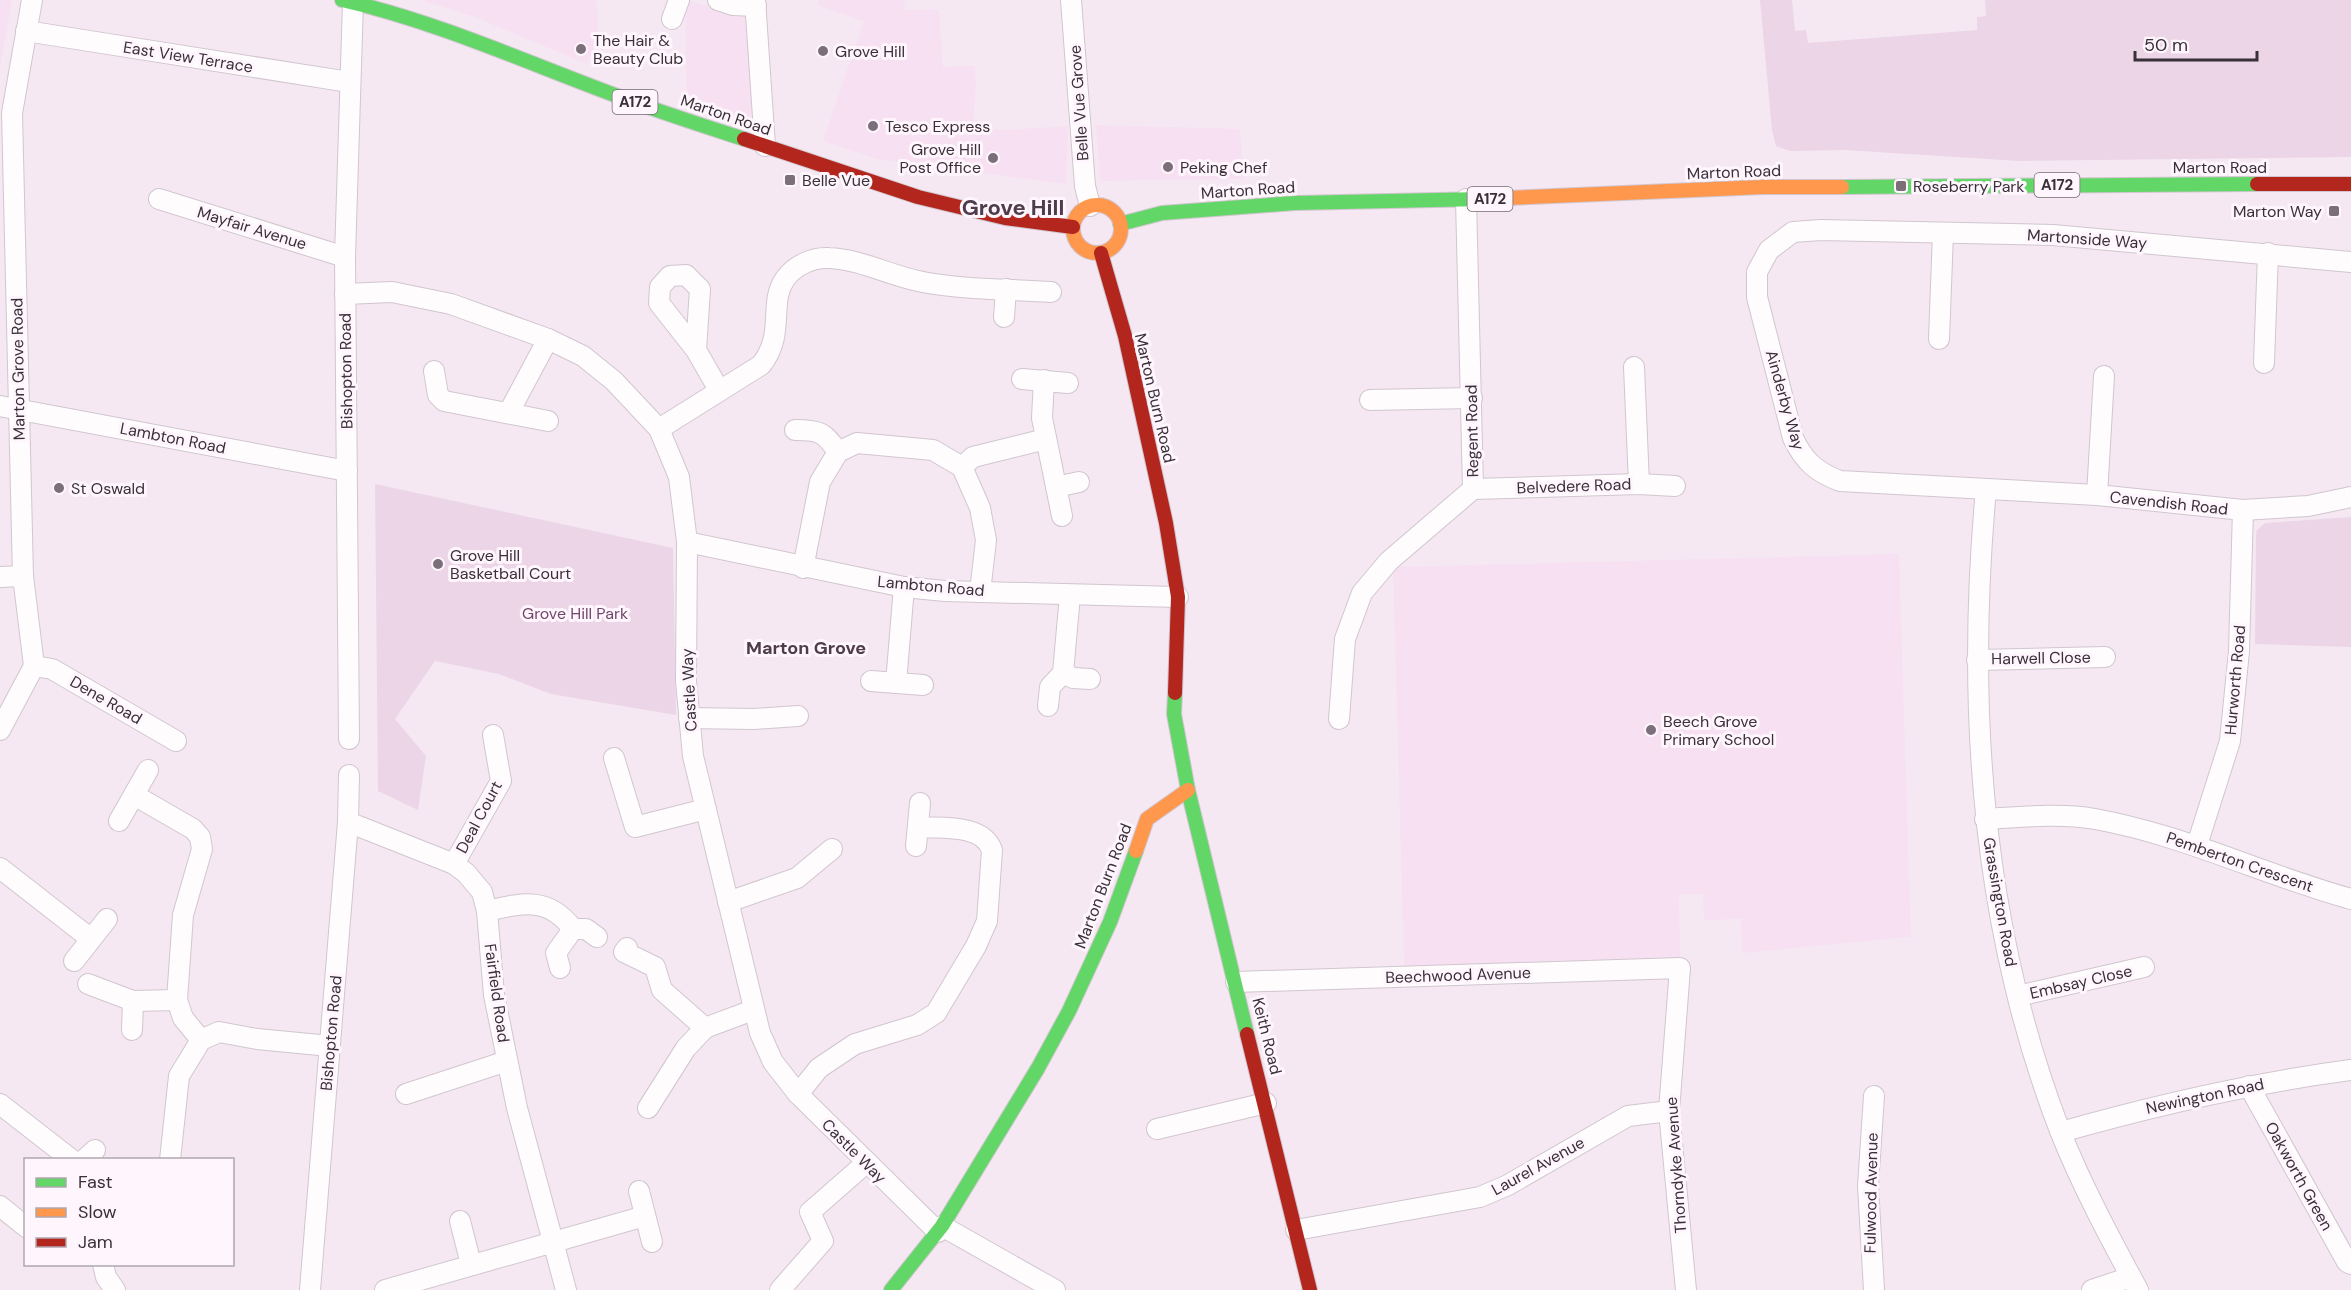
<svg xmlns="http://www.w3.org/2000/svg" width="2351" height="1290" viewBox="0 0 2351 1290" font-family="'DM Sans',sans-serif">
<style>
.built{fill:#f6e0f2}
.green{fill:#ebd5e7}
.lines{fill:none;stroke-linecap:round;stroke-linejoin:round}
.street-casing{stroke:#d1c6cf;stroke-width:22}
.fast-casing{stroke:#d1c6cf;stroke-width:16}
.slow-casing{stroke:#d1c6cf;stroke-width:16}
.jam-casing{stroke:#d1c6cf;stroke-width:16}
.street{stroke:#fefcfd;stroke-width:20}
.fast{stroke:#63d668;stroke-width:14}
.slow{stroke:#ff974d;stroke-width:14}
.jam{stroke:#b3261e;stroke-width:14}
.poi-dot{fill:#7b7079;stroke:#fff5fd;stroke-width:2}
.labels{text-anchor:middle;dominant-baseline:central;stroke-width:6;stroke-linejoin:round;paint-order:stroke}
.shield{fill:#fff5fd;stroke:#746b73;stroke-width:1.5}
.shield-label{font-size:15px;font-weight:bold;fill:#393038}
.poi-label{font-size:16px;fill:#393038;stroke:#fff5fd;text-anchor:start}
.street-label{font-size:16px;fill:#393038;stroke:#fff5fd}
.park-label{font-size:16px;fill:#70476c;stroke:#fff5fd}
.neighbourhood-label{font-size:18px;font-weight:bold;fill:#4e3c4b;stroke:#fff5fd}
.district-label{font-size:22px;font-weight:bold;fill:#4e3c4b;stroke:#fff5fd}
</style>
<rect width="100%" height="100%" fill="#f5e8f3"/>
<g class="built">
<path d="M 0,0 L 12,1 L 0,67 Z"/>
<path d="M 421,0 L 597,0 L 598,36 L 587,64 L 472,16 Z"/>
<path d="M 685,0 L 748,16 L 754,128 L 687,104 Z"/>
<path d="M 818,0 L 904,0 L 905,10 L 939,10 L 943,67 L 975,66 L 976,85 L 973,127 L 1004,130 L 1068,126 L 1066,184 L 877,159 L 823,141 L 864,21 L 819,6 Z"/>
<path d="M 1096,125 L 1240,129 L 1244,179 L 1100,181 Z"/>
<path d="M 1899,554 L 1911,937 L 1742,953 L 1741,919 L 1704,920 L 1703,894 L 1679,894 L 1680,957 L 1404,966 L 1393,567 Z"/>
</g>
<g class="green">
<path d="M 1760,0 L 1792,0 L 1795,31 L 1806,30 L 1808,43 L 1977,30 L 1977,17 L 1986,16 L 1985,0 L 2351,0 L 2351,157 L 2019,161 L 1845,150 L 1790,151 L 1776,146 L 1772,130 Z"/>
<path d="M 375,484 L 673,548 L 676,715 L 551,694 L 499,674 L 435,661 L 395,719 L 426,756 L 418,810 L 378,791 Z"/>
<path d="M 2351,517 L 2351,647 L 2255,644 L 2256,536 L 2257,530 L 2265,523 Z"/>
</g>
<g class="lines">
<defs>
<g id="street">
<path d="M 718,0 L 733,5 L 756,6"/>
<path d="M 755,0 L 765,146"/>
<path d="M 1071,0 L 1085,186 L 1090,206"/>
<path d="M 672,19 L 679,0"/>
<path d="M 26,31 L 349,82"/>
<path d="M 159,199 L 345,257"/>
<path d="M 2351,262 L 2053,235 L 1821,230 L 1793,232 L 1769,250 L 1757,272 L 1757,297 L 1793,438 C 1804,461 1816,472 1840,481 L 2097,495 L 2243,510 L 2308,506 L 2351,497"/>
<path d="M 345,294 L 392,292 L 451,304 L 548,339 L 583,356 L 614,381 L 659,429 L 679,477 L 687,542 L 686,681 L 693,756 L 760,1033 L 773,1062 L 798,1094 L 938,1232"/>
<path d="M 1004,317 L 1006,289"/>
<path d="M 1939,339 L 1943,233"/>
<path d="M 696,350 L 700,289 L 686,275 L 670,276 L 660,287 L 659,303 L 696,350 L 719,390"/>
<path d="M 2264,363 L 2268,253"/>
<path d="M 1634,367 L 1639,484"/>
<path d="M 434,371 L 438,395 L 444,401 L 548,421"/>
<path d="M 1022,379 L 1068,383"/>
<path d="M 1044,380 L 1042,418 L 1062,516"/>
<path d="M 1370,400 L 1472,398"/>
<path d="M 0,406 L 347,471"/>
<path d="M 509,412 L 548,339"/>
<path d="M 659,429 L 761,365 C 786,334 768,303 785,279 C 795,265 813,257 829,258 C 859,259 889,275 918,281 C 959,290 1009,289 1051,292"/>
<path d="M 795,430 C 820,430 824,432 838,452"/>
<path d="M 962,467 L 973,457 L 1046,439"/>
<path d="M 1056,487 L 1079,482"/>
<path d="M 1473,489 L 1639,484 L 1675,486"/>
<path d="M 1986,489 C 1966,706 1981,926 2060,1131 C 2082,1186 2110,1238 2138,1290"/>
<path d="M 2097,495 L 2104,376"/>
<path d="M 687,542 L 904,587 L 945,591 L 1178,597"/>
<path d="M 803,568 L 820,482 L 838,452 L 857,443 L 933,450 L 962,467 L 980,508 L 986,540 L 980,592"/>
<path d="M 0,577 L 23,576"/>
<path d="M 1977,660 L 2105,657"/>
<path d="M 34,666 L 52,669 L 176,741"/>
<path d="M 1063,673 L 1073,678 L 1090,679"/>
<path d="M 871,681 L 923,685"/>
<path d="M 896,683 L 904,587"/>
<path d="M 1048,706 L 1050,687 L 1063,673 L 1070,595"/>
<path d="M 689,718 L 754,719 L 798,716"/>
<path d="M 1339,719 L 1345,639 L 1362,593 L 1389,561 L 1473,489 L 1466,199"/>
<path d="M 0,730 L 34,666 L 23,576 L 12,113 L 32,0"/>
<path d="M 349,739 L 345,257 L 353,2"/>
<path d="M 614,758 L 635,827 L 706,809"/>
<path d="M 134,795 L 193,829 L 200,837 L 202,849 L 183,915 L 177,1000 L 183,1018 L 201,1040"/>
<path d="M 1985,819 C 2020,817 2060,813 2095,819 C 2184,835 2264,875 2351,899"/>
<path d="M 119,821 L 148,770"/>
<path d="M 348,822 L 454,864 L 466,873 L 482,892 L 487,911 L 494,995 L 504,1044 L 517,1108 L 566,1290"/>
<path d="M 2197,845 L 2230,741 L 2239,651 L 2243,510"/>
<path d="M 916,846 L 920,803"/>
<path d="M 454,864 L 501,781 L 493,735"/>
<path d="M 0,868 L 91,939"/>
<path d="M 728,902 L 797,878 L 832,849"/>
<path d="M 487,911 C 523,903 548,896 573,929 L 586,929 L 597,937"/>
<path d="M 627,948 L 624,952 L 655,967 L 662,990 L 705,1028 L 753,1010"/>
<path d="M 74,961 L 107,919"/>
<path d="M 560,968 L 556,953 L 573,929"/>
<path d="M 1236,982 L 1680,968 L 1669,1111 L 1686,1290"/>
<path d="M 88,984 L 133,1001 L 177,1000"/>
<path d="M 2018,996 L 2144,967"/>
<path d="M 132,1030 L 133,1001"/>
<path d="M 2249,1086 L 2347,1262 L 2351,1264"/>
<path d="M 406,1094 L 507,1061"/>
<path d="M 798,1094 L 819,1068 L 855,1044 L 917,1025 L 936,1013 L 976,946 L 987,921 L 992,850 C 982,823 941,829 918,827"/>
<path d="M 1874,1096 L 1868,1186 L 1874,1290"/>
<path d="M 0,1104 L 72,1160"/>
<path d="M 648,1108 L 686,1048 L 705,1028"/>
<path d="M 1157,1129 L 1266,1103"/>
<path d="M 2061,1132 C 2156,1105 2252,1083 2351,1070"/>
<path d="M 84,1160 L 95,1150"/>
<path d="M 170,1160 L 179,1076 L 201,1040 L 219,1032 L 257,1039 L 330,1046"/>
<path d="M 639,1191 L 652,1242"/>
<path d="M 0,1206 L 26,1227"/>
<path d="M 460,1221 L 471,1264"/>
<path d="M 942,1226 L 1055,1290"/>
<path d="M 1296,1230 L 1480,1197 L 1508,1185 L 1628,1116 L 1669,1111"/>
<path d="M 103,1264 L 106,1277 L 115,1290"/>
<path d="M 310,1290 L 348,822 L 349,775"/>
<path d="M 385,1290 L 645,1216"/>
<path d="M 780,1290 L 823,1241 L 810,1212 L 866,1163"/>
<path d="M 2092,1290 L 2131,1277"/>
</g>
<g id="fast">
<path d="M 342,0 C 439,22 530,64 623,98 C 663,113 704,126 744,139"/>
<path d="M 1842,187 L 2257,184"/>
<path d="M 1120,224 L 1162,213 L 1295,203 L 1483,199"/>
<path d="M 1175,693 L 1174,714 L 1188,790 L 1247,1034"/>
<path d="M 891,1290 L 942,1226 L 1038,1068 L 1069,1011 L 1110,922 L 1136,851"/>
</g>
<g id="slow">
<path d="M 1483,199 L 1763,187 L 1842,187"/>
<circle cx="1097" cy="229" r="24"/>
<path d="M 1136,851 L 1147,819 L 1188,790"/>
</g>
<g id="jam">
<path d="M 744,139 L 918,197 L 1005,218 L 1073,227"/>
<path d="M 2257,184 L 2351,184"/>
<path d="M 1101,253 L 1125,336 L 1166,523 L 1178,597 L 1175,693"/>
<path d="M 1247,1034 L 1310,1290"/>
</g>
</defs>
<use href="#street" class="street-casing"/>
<use href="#fast" class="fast-casing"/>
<use href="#slow" class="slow-casing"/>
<use href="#jam" class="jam-casing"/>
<use href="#street" class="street"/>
<use href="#fast" class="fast"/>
<use href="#slow" class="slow"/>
<use href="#jam" class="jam"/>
</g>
<g class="poi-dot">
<circle cx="581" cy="49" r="6"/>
<circle cx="823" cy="51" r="6"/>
<circle cx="873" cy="126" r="6"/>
<circle cx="993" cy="158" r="6"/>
<circle cx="1168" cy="167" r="6"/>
<rect x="784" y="174" width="12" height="12" rx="3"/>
<rect x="1895" y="180" width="12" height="12" rx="3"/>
<rect x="2328" y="205" width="12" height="12" rx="3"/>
<circle cx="59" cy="488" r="6"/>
<circle cx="438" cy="564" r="6"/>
<circle cx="1651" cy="730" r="6"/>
</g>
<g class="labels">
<g class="shield">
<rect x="612.5" y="90" width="45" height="24" rx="4.5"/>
<rect x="2034.5" y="173" width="45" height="24" rx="4.5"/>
<rect x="1467.5" y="187" width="45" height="24" rx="4.5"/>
</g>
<g class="shield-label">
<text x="635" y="102">A172</text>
<text x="2057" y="185">A172</text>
<text x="1490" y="199">A172</text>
</g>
<g class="poi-label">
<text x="593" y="40">The Hair &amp;<tspan x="593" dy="18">Beauty Club</tspan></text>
<text x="835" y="51">Grove Hill</text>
<text x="885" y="126">Tesco Express</text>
<text x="981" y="149" text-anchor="end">Grove Hill<tspan x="981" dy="18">Post Office</tspan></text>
<text x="1180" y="167">Peking Chef</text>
<text x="802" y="180">Belle Vue</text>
<text x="1913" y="186">Roseberry Park</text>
<text x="2322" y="211" text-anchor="end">Marton Way</text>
<text x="71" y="488">St Oswald</text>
<text x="450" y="555">Grove Hill<tspan x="450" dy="18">Basketball Court</tspan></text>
<text x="1663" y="721">Beech Grove<tspan x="1663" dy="18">Primary School</tspan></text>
</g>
<g class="street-label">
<text transform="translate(188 57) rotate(9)">East View Terrace</text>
<text transform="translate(1079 103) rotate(-94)">Belle Vue Grove</text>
<text transform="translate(726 115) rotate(19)">Marton Road</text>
<text x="2220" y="167">Marton Road</text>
<text transform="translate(1734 172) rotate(-2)">Marton Road</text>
<text transform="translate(1248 190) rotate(-4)">Marton Road</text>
<text transform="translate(252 228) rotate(17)">Mayfair Avenue</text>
<text transform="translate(2087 239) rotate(4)">Martonside Way</text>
<text transform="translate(18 369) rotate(-91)">Marton Grove Road</text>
<text transform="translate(346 371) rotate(-91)">Bishopton Road</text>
<text transform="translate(1155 398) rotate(77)">Marton Burn Road</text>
<text transform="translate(1785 400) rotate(74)">Ainderby Way</text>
<text transform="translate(1472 431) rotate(-91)">Regent Road</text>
<text transform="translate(173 438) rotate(11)">Lambton Road</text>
<text transform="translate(1574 486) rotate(-2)">Belvedere Road</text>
<text transform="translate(2169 503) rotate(6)">Cavendish Road</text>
<text transform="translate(931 586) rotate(5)">Lambton Road</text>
<text transform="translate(2041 658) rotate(-1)">Harwell Close</text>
<text transform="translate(2235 680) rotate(-85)">Hurworth Road</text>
<text transform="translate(689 690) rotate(-93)">Castle Way</text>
<text transform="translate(106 700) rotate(30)">Dene Road</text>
<text transform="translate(479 817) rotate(-62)">Deal Court</text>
<text transform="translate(2240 862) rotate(19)">Pemberton Crescent</text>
<text transform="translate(1103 886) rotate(-69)">Marton Burn Road</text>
<text transform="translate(2000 902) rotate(80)">Grassington Road</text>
<text transform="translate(1458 975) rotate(-2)">Beechwood Avenue</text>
<text transform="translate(2081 982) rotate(-13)">Embsay Close</text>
<text transform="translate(497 993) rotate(82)">Fairfield Road</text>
<text transform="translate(331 1033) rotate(-85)">Bishopton Road</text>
<text transform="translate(1267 1036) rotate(76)">Keith Road</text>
<text transform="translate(2205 1096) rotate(-12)">Newington Road</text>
<text transform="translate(854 1151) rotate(45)">Castle Way</text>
<text transform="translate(1676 1165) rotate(-94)">Thorndyke Avenue</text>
<text transform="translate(1538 1166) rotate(-29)">Laurel Avenue</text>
<text transform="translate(2299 1176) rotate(61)">Oakworth Green</text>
<text transform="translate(1871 1193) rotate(-89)">Fulwood Avenue</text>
</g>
<g class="park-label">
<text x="575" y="613">Grove Hill Park</text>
</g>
<g class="neighbourhood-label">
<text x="806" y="648">Marton Grove</text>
</g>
<g class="district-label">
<text x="1013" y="207">Grove Hill</text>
</g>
</g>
<rect x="24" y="1158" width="210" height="108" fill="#fff5fd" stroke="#b0a6ae" stroke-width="1.5"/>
<rect x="36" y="1178" width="30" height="9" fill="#63d668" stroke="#b0a6ae" stroke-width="1.5"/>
<text x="78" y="1188" font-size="18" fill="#393038">Fast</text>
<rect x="36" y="1208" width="30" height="9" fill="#ff974d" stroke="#b0a6ae" stroke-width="1.5"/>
<text x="78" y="1218" font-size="18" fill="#393038">Slow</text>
<rect x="36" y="1238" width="30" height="9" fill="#b3261e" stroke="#b0a6ae" stroke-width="1.5"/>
<text x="78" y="1248" font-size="18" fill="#393038">Jam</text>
<path d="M2135 51v9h122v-9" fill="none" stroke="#393038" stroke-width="3"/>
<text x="2144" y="51" font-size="18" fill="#393038" stroke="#fff5fd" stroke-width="4.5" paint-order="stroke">50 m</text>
</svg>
